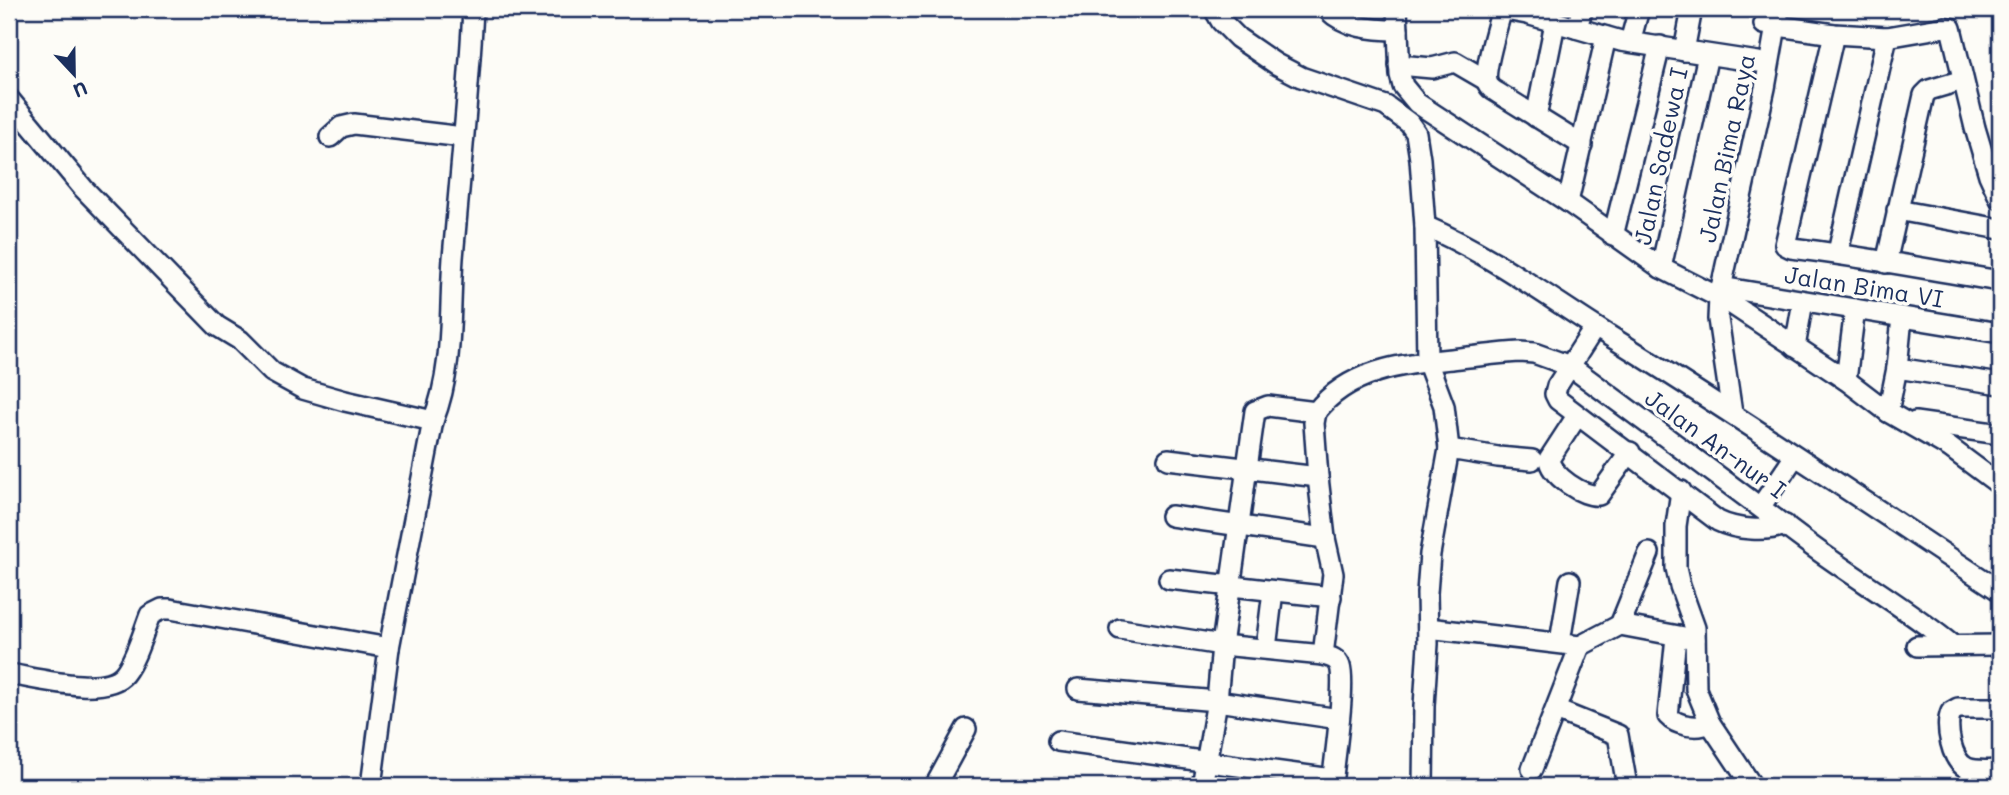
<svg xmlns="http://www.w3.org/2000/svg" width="2009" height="795" viewBox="0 0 2009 795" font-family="Mali,sans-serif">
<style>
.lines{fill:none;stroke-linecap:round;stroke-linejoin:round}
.minor-casing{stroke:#1b2f5e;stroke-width:24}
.minor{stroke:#fdfcf7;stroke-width:19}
.labels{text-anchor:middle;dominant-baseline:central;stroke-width:7;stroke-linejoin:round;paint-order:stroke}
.street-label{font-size:24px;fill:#1b2f5e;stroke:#fdfcf7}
</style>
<rect width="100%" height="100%" fill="#fdfcf7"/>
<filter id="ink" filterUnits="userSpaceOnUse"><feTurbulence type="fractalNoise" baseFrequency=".0143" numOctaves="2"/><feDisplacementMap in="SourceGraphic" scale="14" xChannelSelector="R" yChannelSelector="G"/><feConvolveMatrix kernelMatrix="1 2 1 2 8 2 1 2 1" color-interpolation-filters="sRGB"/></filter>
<g filter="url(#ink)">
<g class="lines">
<defs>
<g id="minor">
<path d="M 1214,9 L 1221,21 L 1238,38 L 1276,64 L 1301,77 L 1386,106 L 1409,123 L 1416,133 L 1420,159 L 1425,226 L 1427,361 L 1444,406 L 1449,449 L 1430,554 L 1427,593 L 1428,644 L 1424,706 L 1423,786"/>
<path d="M 1327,9 C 1346,28 1372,30 1398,30"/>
<path d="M 1397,9 L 1400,75 L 1403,86 L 1417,103 L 1568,202 L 1661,268 L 1730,303 L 1846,380 L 1888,412 L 1949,447 L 2000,485"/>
<path d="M 1500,9 L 1527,14 L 1621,41 L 1758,62"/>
<path d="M 1502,9 C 1498,24 1484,69 1487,81 C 1488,87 1493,90 1498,93 L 1582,145"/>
<path d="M 1764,24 L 1834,34 L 1887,37 L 1945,27 L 1951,28 L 1975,128 L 1989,175 L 2000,199"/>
<path d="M 1576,28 L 1583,9"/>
<path d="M 1834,34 L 1785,245 L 1791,248 C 1861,256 1930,270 2000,281"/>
<path d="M 1630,42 L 1639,9"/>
<path d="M 1684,51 L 1692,9"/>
<path d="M 1399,65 L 1432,68 L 1455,62 L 1486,80"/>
<path d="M 9,99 L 83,188 L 217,326 L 240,340 L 272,372 L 303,389 L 345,401 L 433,421"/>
<path d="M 1536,117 L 1555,23"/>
<path d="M 330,137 L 341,127 L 354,124 L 463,137"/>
<path d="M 1568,202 L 1606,37"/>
<path d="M 1897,210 L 2000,229"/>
<path d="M 1425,226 C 1492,255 1546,296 1608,335 C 1740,417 1870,505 2000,591"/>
<path d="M 1613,236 L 1660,46"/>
<path d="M 1838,252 L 1887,37"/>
<path d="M 1886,263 L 1924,95 L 1929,90 L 1963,80"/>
<path d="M 1661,268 L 1708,55"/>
<path d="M 1721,287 L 2000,333"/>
<path d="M 1595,327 L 1557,386 L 1555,394 L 1558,400 L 1718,521 C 1736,530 1766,532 1785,525"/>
<path d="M 1795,347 L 1803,301"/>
<path d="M 1897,368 L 2000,384"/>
<path d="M 1846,380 L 1855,309"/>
<path d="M 1316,412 L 1314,423 L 1318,477 L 1325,538 L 1333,574 L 1323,655"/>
<path d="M 1888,412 L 1897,368 L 1902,317"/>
<path d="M 1732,413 L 1718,319 L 1719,297 L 1765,88 L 1779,9"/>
<path d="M 1577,416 L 1549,459 C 1550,475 1584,498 1599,495 L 1630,452"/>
<path d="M 1915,422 L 2000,434"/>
<path d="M 1449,449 L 1498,457 L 1532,460"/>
<path d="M 1168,459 L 1318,477"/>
<path d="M 1681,491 L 1676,526 L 1676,568 L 1680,586 L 1695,628 L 1696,689 L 1710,723 L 1752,786"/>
<path d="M 1761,506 L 1795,456"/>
<path d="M 1171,516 L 1325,538"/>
<path d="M 1169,579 L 1331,597"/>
<path d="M 1620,625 L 1649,553"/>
<path d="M 1428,628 L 1580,646 L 1620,625 L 1695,639"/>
<path d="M 1120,629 L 1222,645 L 1323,655 C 1330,657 1337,658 1340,666 C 1346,685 1334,762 1332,786"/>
<path d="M 1676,637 L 1668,716 C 1677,726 1698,729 1710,723"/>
<path d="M 1560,642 L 1570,581"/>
<path d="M 1917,646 L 2000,645"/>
<path d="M 1266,648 L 1273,591"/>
<path d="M 9,674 C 35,678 105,697 124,674 C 136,659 143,633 150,615 L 162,609 L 170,609 L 389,648"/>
<path d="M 1078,689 L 1217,701 L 1339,719"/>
<path d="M 2000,708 L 1958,708 L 1951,712 C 1945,726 1951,761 1967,768 C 1976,772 1990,770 2000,770"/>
<path d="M 1556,710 L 1618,735 L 1627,786"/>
<path d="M 1058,741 L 1332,779"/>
<path d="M 1532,769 L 1580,646"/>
<path d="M 371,786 L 389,648 L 433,421 C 454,368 449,314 453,258 C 460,175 469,92 473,9"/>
<path d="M 935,786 L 966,729"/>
<path d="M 1202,786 L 1217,701 L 1222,645 L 1255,411 L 1268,406 L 1316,412 C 1351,367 1408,364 1460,358 C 1480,356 1500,353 1520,352 L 1534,353 L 1570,366 C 1650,425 1729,484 1809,544 C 1856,579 1907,608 1952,645"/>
</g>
</defs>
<use href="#minor" class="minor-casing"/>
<use href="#minor" class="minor"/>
</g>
</g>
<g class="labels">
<g class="street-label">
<text transform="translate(1726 148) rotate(-78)">Jalan Bima Raya</text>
<text transform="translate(1660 156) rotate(-78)">Jalan Sadewa I</text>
<text transform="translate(1864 286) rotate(9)">Jalan Bima VI</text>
<text transform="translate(1716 443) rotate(36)">Jalan An-nur I</text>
</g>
</g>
<rect width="2009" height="795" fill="none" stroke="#fdfcf7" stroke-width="35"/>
<rect x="18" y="18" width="1974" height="760" fill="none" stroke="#1b2f5e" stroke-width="2.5" filter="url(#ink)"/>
<g transform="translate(74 74) rotate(158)" stroke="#fdfcf7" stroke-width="5" paint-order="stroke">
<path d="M0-5L12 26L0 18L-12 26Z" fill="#1b2f5e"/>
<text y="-10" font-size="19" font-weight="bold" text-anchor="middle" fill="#1b2f5e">U</text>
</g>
</svg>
